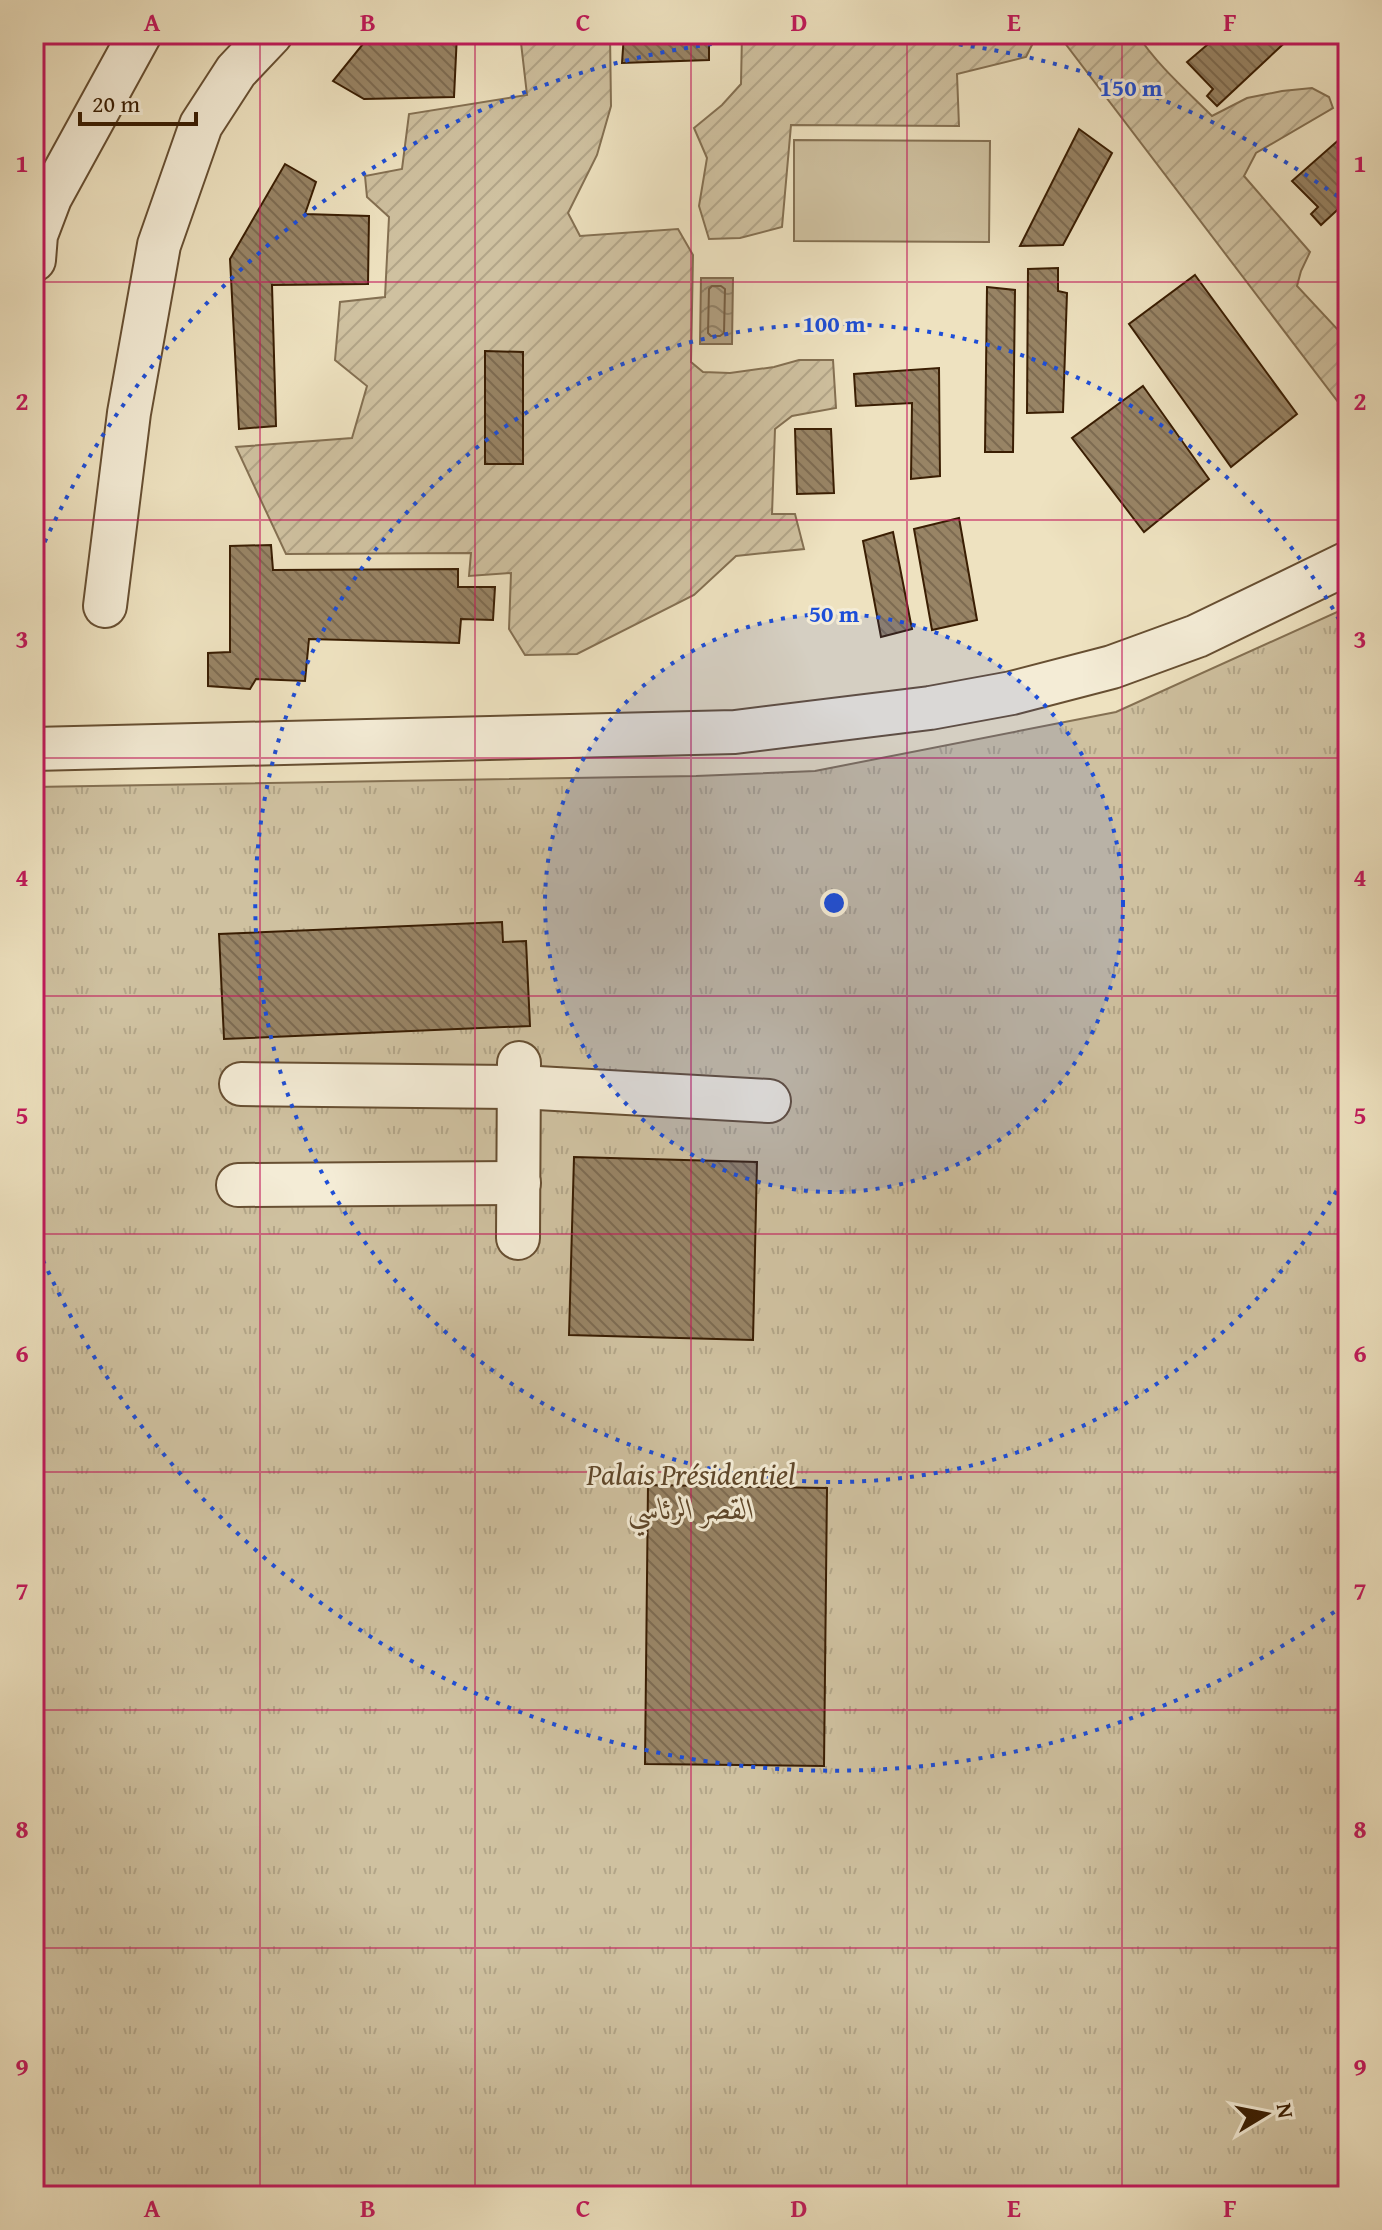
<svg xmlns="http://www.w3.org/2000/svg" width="1382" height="2230" viewBox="0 0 1382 2230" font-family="'Gentium Book Plus',Amiri,serif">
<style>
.park{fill:url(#park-tufts);stroke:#847052;stroke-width:2}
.garden{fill:url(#garden-furrows);stroke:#847052;stroke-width:2}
.pitch{fill:#cfc1a0;stroke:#847052;stroke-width:2}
.water{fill:url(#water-waves);stroke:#816b4e;stroke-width:2}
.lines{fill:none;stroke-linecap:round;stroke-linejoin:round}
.shore{stroke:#765e42;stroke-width:2}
.building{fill:url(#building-back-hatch);stroke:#3a1e03;stroke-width:2}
.minor-casing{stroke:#674f32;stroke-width:46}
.minor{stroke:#f4ecd6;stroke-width:42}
.grid{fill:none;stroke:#c2185b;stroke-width:2;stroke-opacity:0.55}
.ring{fill:none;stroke:#1d4ed8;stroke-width:4;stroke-dasharray:4 8}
.labels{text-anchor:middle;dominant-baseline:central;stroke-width:6;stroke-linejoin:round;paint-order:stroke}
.park-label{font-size:30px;font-style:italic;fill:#5f472a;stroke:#f4ecd6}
.centre{fill:#1d4ed8;stroke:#f4ecd6;stroke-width:4}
.ring-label{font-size:24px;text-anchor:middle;font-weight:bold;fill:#1d4ed8;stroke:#f4ecd6;stroke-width:6;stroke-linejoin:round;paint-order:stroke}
.neatline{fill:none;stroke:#c2185b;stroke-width:3}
.grid-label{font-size:26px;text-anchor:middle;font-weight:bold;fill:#c2185b}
</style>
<defs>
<pattern id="park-tufts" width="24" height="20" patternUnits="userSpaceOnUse" patternTransform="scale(2)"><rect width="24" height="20" fill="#cfc1a0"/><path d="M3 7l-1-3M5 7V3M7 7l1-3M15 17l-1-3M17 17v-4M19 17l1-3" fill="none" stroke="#b2a588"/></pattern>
<pattern id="garden-furrows" width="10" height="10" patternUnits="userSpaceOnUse" patternTransform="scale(2)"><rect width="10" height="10" fill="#cfc1a0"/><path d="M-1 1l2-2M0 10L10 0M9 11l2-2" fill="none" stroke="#b2a588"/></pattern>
<pattern id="water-waves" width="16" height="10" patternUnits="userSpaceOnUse" patternTransform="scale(2)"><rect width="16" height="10" fill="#b19f80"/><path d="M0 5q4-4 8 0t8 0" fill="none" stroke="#918167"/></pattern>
<pattern id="building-back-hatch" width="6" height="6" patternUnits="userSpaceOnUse" patternTransform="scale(2)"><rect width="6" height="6" fill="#988465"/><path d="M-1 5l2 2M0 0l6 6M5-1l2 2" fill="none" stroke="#7d6b51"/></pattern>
</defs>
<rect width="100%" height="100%" fill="#eee2c0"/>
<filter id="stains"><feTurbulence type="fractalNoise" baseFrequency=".0025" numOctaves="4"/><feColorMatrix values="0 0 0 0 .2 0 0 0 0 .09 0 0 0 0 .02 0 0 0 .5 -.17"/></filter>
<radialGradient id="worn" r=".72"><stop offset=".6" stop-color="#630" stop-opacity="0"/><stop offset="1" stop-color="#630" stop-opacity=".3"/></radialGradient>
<path class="park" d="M 1348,607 L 1348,2196 L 34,2196 L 34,787 L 696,776 L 815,771 L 1116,712 Z"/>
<g class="garden">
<path d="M 520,34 L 610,34 L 611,106 L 597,155 L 568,213 L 580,236 L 678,229 L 693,255 L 691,362 L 703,372 L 730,373 L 774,367 L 799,360 L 833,360 L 836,408 L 792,416 L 775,429 L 772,514 L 795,514 L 804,549 L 736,556 L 694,595 L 577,654 L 525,655 L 509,629 L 511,573 L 469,576 L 471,553 L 286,554 L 236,447 L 352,438 L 367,386 L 335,360 L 340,302 L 385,297 L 389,217 L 367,197 L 365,176 L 402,169 L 409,114 L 527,95 Z"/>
<path d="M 742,34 L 1034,34 L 1036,37 L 1026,57 L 957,74 L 959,126 L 791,125 L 782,227 L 740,238 L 709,239 L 699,206 L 707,158 L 694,128 L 722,105 L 741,84 Z"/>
<path d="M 1058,34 L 1137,34 C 1157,65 1186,90 1212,116 L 1247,98 L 1282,91 L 1312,88 L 1329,97 L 1333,108 L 1256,153 L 1244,176 L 1310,252 L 1301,271 L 1297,286 L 1338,330 L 1348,328 L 1348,415 Z"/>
</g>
<path class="pitch" d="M 794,140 L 990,141 L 989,242 L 794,241 Z"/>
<path class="water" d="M 701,278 L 733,278 L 732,344 L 700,344 Z"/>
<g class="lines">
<path class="shore" d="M 712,286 L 721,286 L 725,289 L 724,333 L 720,336 L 711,336 L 708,333 L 709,289 Z"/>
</g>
<g class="building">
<path d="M 371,34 L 457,34 L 454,97 L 364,99 L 333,81 Z"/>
<path d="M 624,34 L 699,34 L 699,43 L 709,43 L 709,60 L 622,63 Z"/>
<path d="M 1220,34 L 1293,34 L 1293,35 L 1217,106 L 1207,96 L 1213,89 L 1187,62 Z"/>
<path d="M 1079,129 L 1112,153 L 1063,245 L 1020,246 Z"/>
<path d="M 1342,137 L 1348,138 L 1348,200 L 1321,225 L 1311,214 L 1318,207 L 1292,181 Z"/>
<path d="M 285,164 L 316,182 L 305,214 L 369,216 L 368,284 L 272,285 L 276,426 L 239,429 L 230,259 Z"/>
<path d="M 1058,268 L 1058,291 L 1067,293 L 1063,412 L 1027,413 L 1028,269 Z"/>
<path d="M 1195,275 L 1297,414 L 1231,467 L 1129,324 Z"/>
<path d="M 987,287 L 1015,290 L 1013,452 L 985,452 Z"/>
<path d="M 485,351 L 523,352 L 523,464 L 485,464 Z"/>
<path d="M 939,368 L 940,476 L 911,479 L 912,403 L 856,406 L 854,374 Z"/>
<path d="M 1143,386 L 1209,479 L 1144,532 L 1072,438 Z"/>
<path d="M 795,429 L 831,429 L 834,493 L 797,494 Z"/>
<path d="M 959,518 L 977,620 L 932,630 L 914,529 Z"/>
<path d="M 893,532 L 912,629 L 881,637 L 863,541 Z"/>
<path d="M 271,545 L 273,570 L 458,569 L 458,587 L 495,587 L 493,620 L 461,619 L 459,643 L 309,639 L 305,681 L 256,679 L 250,689 L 208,686 L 208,653 L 230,652 L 230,546 Z"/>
<path d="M 502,922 L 503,942 L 526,941 L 530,1026 L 224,1039 L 219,934 Z"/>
<path d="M 574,1157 L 757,1162 L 753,1340 L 569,1335 Z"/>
<path d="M 648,1485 L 827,1488 L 824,1766 L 645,1764 Z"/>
</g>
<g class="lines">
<defs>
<g id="minor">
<path d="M 34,260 L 36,235 L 50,198 L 140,34"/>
<path d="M 105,606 L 129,413 L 159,245 L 201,125 L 236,71 L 271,34"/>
<path d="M 34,749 L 735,732 L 930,708 L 1012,693 L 1112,667 L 1197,636 L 1348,563"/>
<path d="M 241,1084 L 520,1087 L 769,1101"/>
<path d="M 238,1185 L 519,1183"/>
<path d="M 518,1238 L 519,1063"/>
</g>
</defs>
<use href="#minor" class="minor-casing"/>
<use href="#minor" class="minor"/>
</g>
<path class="grid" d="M 260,34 L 260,2196M 475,34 L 475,2196M 691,34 L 691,2196M 907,34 L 907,2196M 1122,34 L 1122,2196M 34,282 L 1348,282M 34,520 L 1348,520M 34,758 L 1348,758M 34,996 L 1348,996M 34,1234 L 1348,1234M 34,1472 L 1348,1472M 34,1710 L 1348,1710M 34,1948 L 1348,1948"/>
<circle cx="834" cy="903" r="289" fill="#1d4ed8" fill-opacity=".12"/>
<g class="ring">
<circle cx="834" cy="903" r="289"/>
<path d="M1348 1170A579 579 0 1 1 1348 636"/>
<path d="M1344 1605A868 868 0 0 1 35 1242M35 564A868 868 0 0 1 1344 201"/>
</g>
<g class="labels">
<g class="park-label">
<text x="691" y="1474">Palais Présidentiel<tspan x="691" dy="34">القصر الرئاسي</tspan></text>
</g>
</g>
<circle cx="834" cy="903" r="12" class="centre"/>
<g class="ring-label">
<text x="1131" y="96">150 m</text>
<text x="834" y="332">100 m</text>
<text x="834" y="622">50 m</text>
</g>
<rect width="1382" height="2230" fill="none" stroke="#eee2c0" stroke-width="88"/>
<g transform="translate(1266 2114) rotate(80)" stroke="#f4ecd6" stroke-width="6" paint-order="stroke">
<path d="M0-6L14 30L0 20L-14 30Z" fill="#3a1e03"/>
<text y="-12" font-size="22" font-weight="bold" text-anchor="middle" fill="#3a1e03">N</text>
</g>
<path d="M80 112v12h116v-12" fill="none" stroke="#3a1e03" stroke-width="4"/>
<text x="92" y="112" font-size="24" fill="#3a1e03" stroke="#f4ecd6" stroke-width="6" paint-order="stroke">20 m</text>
<rect x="44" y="44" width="1294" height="2142" class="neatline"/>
<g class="grid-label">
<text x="152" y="31">A</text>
<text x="368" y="31">B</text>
<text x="583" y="31">C</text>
<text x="799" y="31">D</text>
<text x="1014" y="31">E</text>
<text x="1230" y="31">F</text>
<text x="22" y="172">1</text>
<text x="1360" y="172">1</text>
<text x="22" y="410">2</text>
<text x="1360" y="410">2</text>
<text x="22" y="648">3</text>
<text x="1360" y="648">3</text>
<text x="22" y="886">4</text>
<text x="1360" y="886">4</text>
<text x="22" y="1124">5</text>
<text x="1360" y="1124">5</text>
<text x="22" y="1362">6</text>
<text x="1360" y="1362">6</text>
<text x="22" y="1600">7</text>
<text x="1360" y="1600">7</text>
<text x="22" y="1838">8</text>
<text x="1360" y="1838">8</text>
<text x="22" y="2076">9</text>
<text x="1360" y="2076">9</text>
<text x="152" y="2217">A</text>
<text x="368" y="2217">B</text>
<text x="583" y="2217">C</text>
<text x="799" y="2217">D</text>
<text x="1014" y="2217">E</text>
<text x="1230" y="2217">F</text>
</g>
<rect width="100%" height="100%" filter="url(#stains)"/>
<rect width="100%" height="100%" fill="url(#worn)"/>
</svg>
